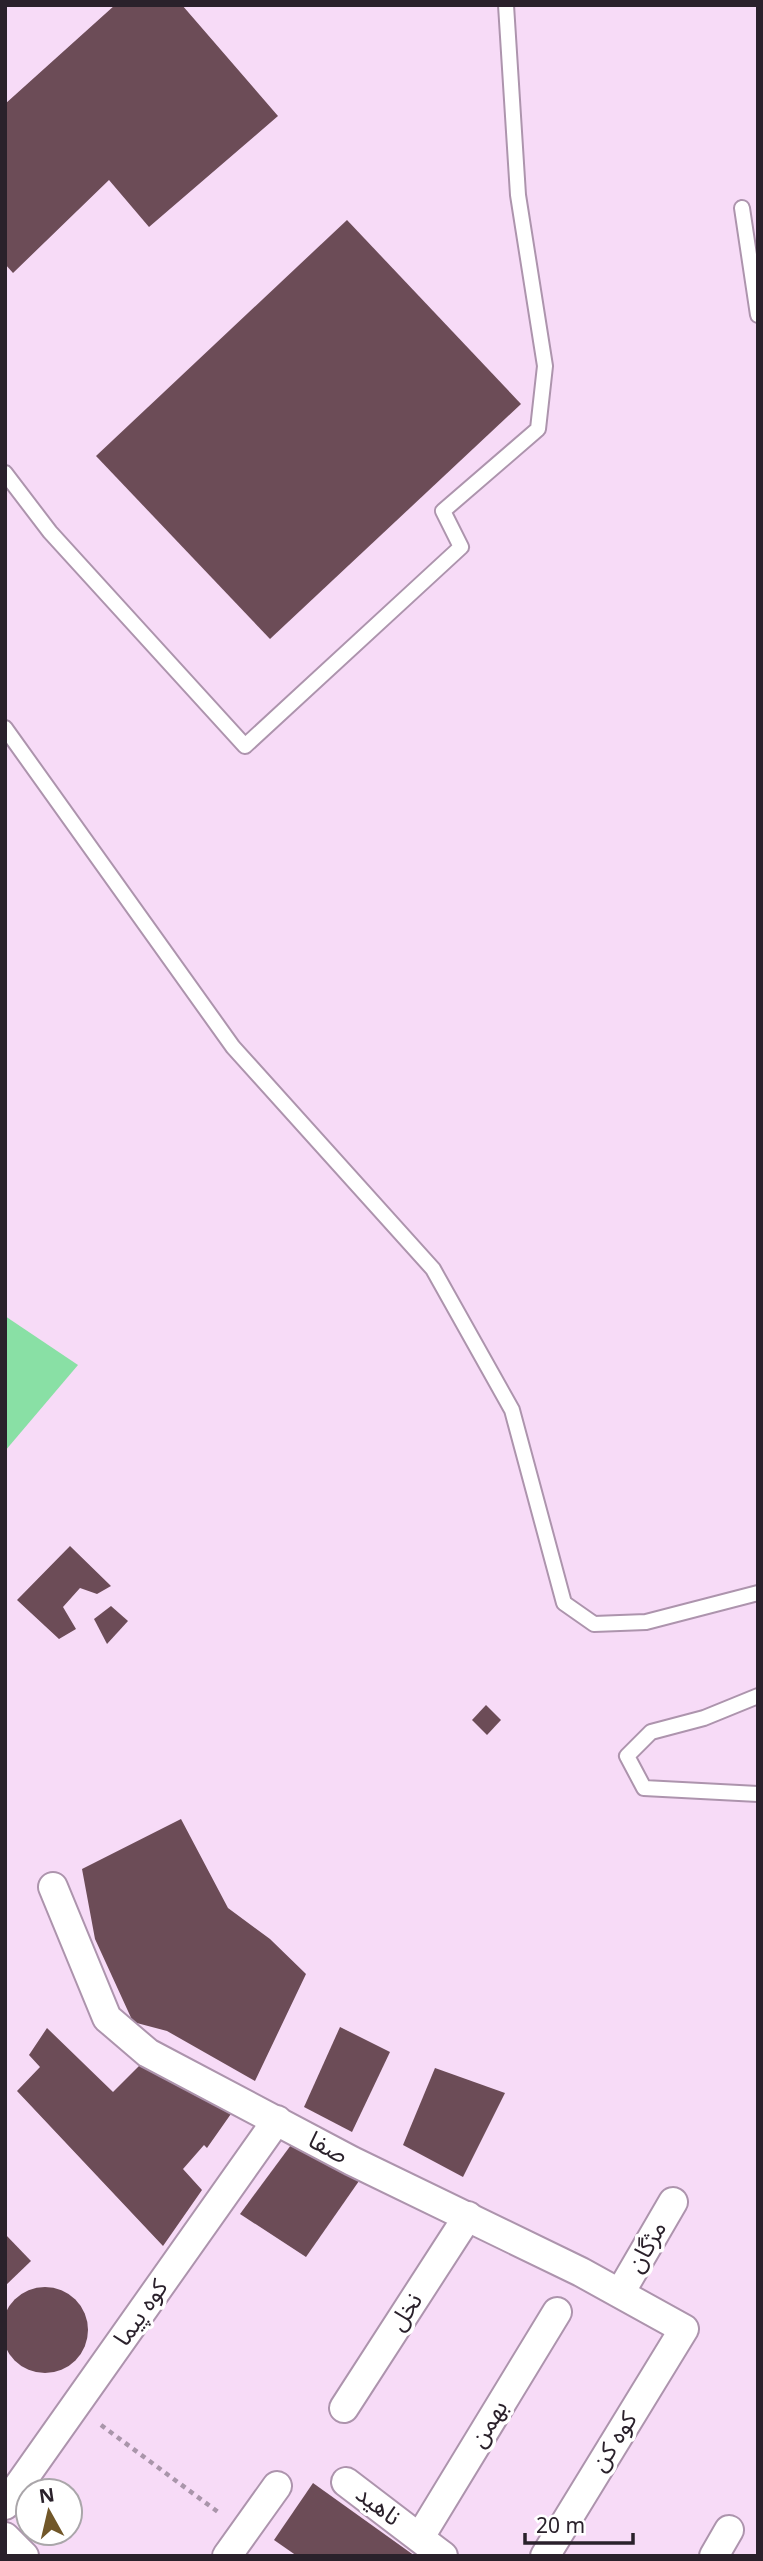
<svg xmlns="http://www.w3.org/2000/svg" width="763" height="2561" viewBox="0 0 763 2561" font-family="Georgia,'Noto Sans Arabic',serif">
<style>
.green{fill:#89e0a5}
.building{fill:#6c4c57}
.lines{fill:none;stroke-linecap:round;stroke-linejoin:round}
.service-casing{stroke:#ad94ad;stroke-width:18}
.minor-casing{stroke:#ad94ad;stroke-width:32}
.path{stroke:#a995aa;stroke-width:4.5;stroke-dasharray:5 5;stroke-linecap:butt}
.service{stroke:#fff;stroke-width:14}
.minor{stroke:#fff;stroke-width:28}
.labels{text-anchor:middle;dominant-baseline:central;stroke-width:7;stroke-linejoin:round;paint-order:stroke}
.street-label{font-size:24px;fill:#2a212b;stroke:#fff}
</style>
<rect width="100%" height="100%" fill="#f7dbf7"/>
<path class="green" d="M 5,1316 L 78,1365 L 5,1451 Z"/>
<g class="building">
<path d="M 115,5 L 182,5 L 278,116 L 149,227 L 109,180 L 13,273 L 5,264 L 5,104 Z"/>
<path d="M 347,220 L 521,404 L 270,639 L 96,456 Z"/>
<path d="M 70,1546 L 111,1586 L 97,1594 L 80,1588 L 63,1607 L 76,1629 L 59,1639 L 17,1600 Z"/>
<path d="M 111,1606 L 128,1621 L 107,1644 L 94,1619 Z"/>
<path d="M 486,1705 L 501,1720 L 487,1735 L 472,1720 Z"/>
<path d="M 181,1819 L 228,1908 L 270,1939 L 306,1974 L 255,2081 L 167,2031 L 133,2022 L 95,1939 L 82,1869 Z"/>
<path d="M 340,2027 L 390,2052 L 352,2132 L 304,2107 Z"/>
<path d="M 47,2028 L 113,2092 L 141,2064 L 233,2111 L 207,2148 L 204,2145 L 183,2169 L 202,2190 L 163,2246 L 17,2091 L 40,2067 L 29,2055 Z"/>
<path d="M 435,2068 L 505,2093 L 463,2177 L 403,2145 Z"/>
<path d="M 291,2145 L 359,2181 L 306,2257 L 240,2214 Z"/>
<path d="M 5,2234 L 31,2261 L 5,2286 Z"/>
<circle cx="45" cy="2330" r="43"/>
<path d="M 313,2483 L 415,2556 L 297,2556 L 274,2540 Z"/>
</g>
<g class="lines">
<defs>
<g id="service">
<path d="M 742,208 L 758,315"/>
<path d="M 5,473 L 50,532 L 245,746 L 461,547 L 443,511 L 538,429 L 545,366 L 518,195 L 506,5"/>
<path d="M 5,728 L 233,1047 L 433,1269 L 512,1410 L 564,1603 L 594,1624 L 646,1622 L 758,1593"/>
<path d="M 758,1696 L 704,1718 L 651,1732 L 627,1756 L 644,1788 L 758,1794"/>
</g>
<g id="minor">
<path d="M 53,1887 L 107,2018 L 148,2053 L 352,2161 L 581,2272 L 684,2329 L 545,2556"/>
<path d="M 620,2293 L 673,2202"/>
<path d="M 344,2408 L 468,2216"/>
<path d="M 346,2482 L 443,2556"/>
<path d="M 5,2505 L 277,2120"/>
<path d="M 5,2537 L 24,2556"/>
<path d="M 420,2537 L 557,2312"/>
<path d="M 227,2556 L 277,2486"/>
<path d="M 714,2556 L 729,2530"/>
</g>
</defs>
<use href="#service" class="service-casing"/>
<use href="#minor" class="minor-casing"/>
<path class="path" d="M 101,2425 L 218,2512"/>
<use href="#service" class="service"/>
<use href="#minor" class="minor"/>
</g>
<g class="labels">
<g class="street-label">
<text transform="translate(328 2148) rotate(28)">صفا</text>
<text transform="translate(647 2247) rotate(-60)">مژگان</text>
<text transform="translate(406 2312) rotate(-57)">نخل</text>
<text transform="translate(141 2313) rotate(-55)">کوه پیما</text>
<text transform="translate(489 2424) rotate(-59)">بهمن</text>
<text transform="translate(614 2442) rotate(-58)">کوه کن</text>
<text transform="translate(378 2506) rotate(37)">ناهید</text>
</g>
</g>
<rect width="763" height="2561" fill="none" stroke="#2a212b" stroke-width="14"/>
<g transform="translate(49 2512) rotate(352)"><circle r="33" fill="#ffffff" stroke="#aaa6aa" stroke-width="2"/>
<path d="M0-5L12 26L0 18L-12 26Z" fill="#715729"/>
<text y="-10" font-size="19" font-weight="bold" text-anchor="middle" fill="#2a212b">N</text>
</g>
<path d="M525 2533v10h108v-10" fill="none" stroke="#2a212b" stroke-width="3.5"/>
<text x="536" y="2533" font-size="21" fill="#2a212b" stroke="#ffffff" stroke-width="5" paint-order="stroke">20 m</text>
</svg>
